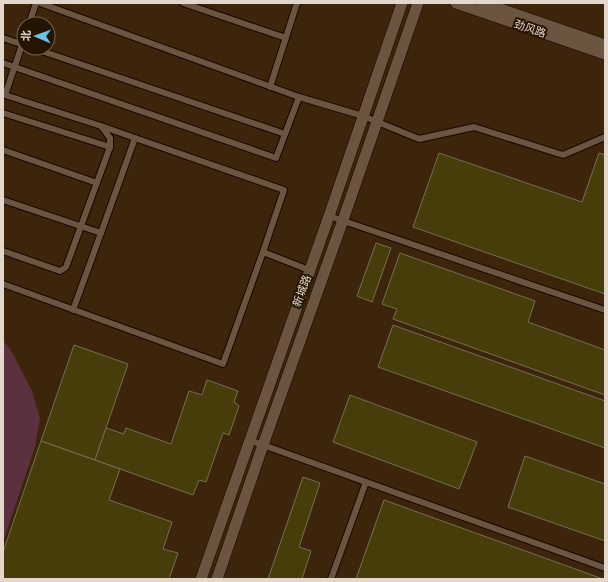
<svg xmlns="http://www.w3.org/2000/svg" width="608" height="582" viewBox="0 0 608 582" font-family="'Fira Sans Condensed','Noto Sans SC',sans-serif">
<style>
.built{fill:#3d250b;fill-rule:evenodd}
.green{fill:#5b303f}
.building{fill:#473d0a;stroke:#756f53}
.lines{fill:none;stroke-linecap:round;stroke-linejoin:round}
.service-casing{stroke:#170700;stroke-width:8}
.tertiary-casing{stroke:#170700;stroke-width:12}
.service{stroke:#6b5541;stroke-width:6}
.tertiary{stroke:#6b5541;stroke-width:11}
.labels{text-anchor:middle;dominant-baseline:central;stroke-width:4;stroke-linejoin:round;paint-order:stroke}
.street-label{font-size:11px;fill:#e3d6ca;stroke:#261403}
</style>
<rect width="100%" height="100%" fill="#301d0a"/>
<path class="built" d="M 3,3 L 605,3 L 605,579 L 3,579 ZM 24,24 L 48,24 L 48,48 L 24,48 Z"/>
<path class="green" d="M 3,340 L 12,352 L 32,391 L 40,418 L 35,447 L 3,542 Z"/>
<g class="building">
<path d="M 439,153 L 582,202 L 599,153 L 605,155 L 605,294 L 413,227 Z"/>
<path d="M 376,243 L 391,248 L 372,302 L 357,296 Z"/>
<path d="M 400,253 L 535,301 L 528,322 L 605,350 L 605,395 L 393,319 L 397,309 L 382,304 Z"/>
<path d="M 393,325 L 605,401 L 605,448 L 378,367 Z"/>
<path d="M 74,345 L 128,364 L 95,460 L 41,441 Z"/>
<path d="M 207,380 L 238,391 L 234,402 L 237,404 L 239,406 L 229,435 L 223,433 L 206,482 L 199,480 L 193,495 L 95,460 L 106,428 L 124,434 L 126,428 L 171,444 L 189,391 L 202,395 Z"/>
<path d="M 350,395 L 477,442 L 459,489 L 333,442 Z"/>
<path d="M 41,441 L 120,469 L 109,500 L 172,522 L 163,549 L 178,553 L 169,579 L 3,579 L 3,552 Z"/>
<path d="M 525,456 L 605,484 L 605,541 L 508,507 Z"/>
<path d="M 303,477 L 320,483 L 299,547 L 311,551 L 302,579 L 268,579 Z"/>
<path d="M 384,500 L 603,579 L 356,579 Z"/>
</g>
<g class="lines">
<defs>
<g id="service">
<path d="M 40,3 L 299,97 L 363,116 L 419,139 L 474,127 L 563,155 L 605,137"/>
<path d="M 183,3 L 286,38"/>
<path d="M 29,24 L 36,3"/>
<path d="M 3,38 L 24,45"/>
<path d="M 33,48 L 285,134"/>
<path d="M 3,63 L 276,158 L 299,97"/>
<path d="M 270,87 L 297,3"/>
<path d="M 3,113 L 110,147"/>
<path d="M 101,126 L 135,138"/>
<path d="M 3,150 L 97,183"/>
<path d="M 3,200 L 101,233 L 73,310"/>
<path d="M 329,216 L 605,310"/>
<path d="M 101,233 L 135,138 L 284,190 L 263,252"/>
<path d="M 3,251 L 60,271 L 66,267 L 110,147 L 110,138 L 101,126 L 5,95 L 24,39"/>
<path d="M 3,284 L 223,364 L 263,252 L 309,270"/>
<path d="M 249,440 L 605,568"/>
<path d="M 331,579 L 366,482"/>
</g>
<g id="tertiary">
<path d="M 456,3 L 605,54"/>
<path d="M 483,3 L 605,45"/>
<path d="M 201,579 L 329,216 L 402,3"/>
<path d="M 217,579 L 263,445 L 343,220 L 418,3"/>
</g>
</defs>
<use href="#service" class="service-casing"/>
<use href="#tertiary" class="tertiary-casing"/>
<use href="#service" class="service"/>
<use href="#tertiary" class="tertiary"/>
</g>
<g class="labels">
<g class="street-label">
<text transform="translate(530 29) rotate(19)">劲风路</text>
<text transform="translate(302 291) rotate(-70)">新城路</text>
</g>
</g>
<rect width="608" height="582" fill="none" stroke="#e3d6ca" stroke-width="8"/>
<g transform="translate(36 36) rotate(272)"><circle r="19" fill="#261403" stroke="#726253"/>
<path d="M0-3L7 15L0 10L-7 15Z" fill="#66c4ef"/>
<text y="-6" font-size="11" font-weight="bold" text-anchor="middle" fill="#e3d6ca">北</text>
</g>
</svg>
